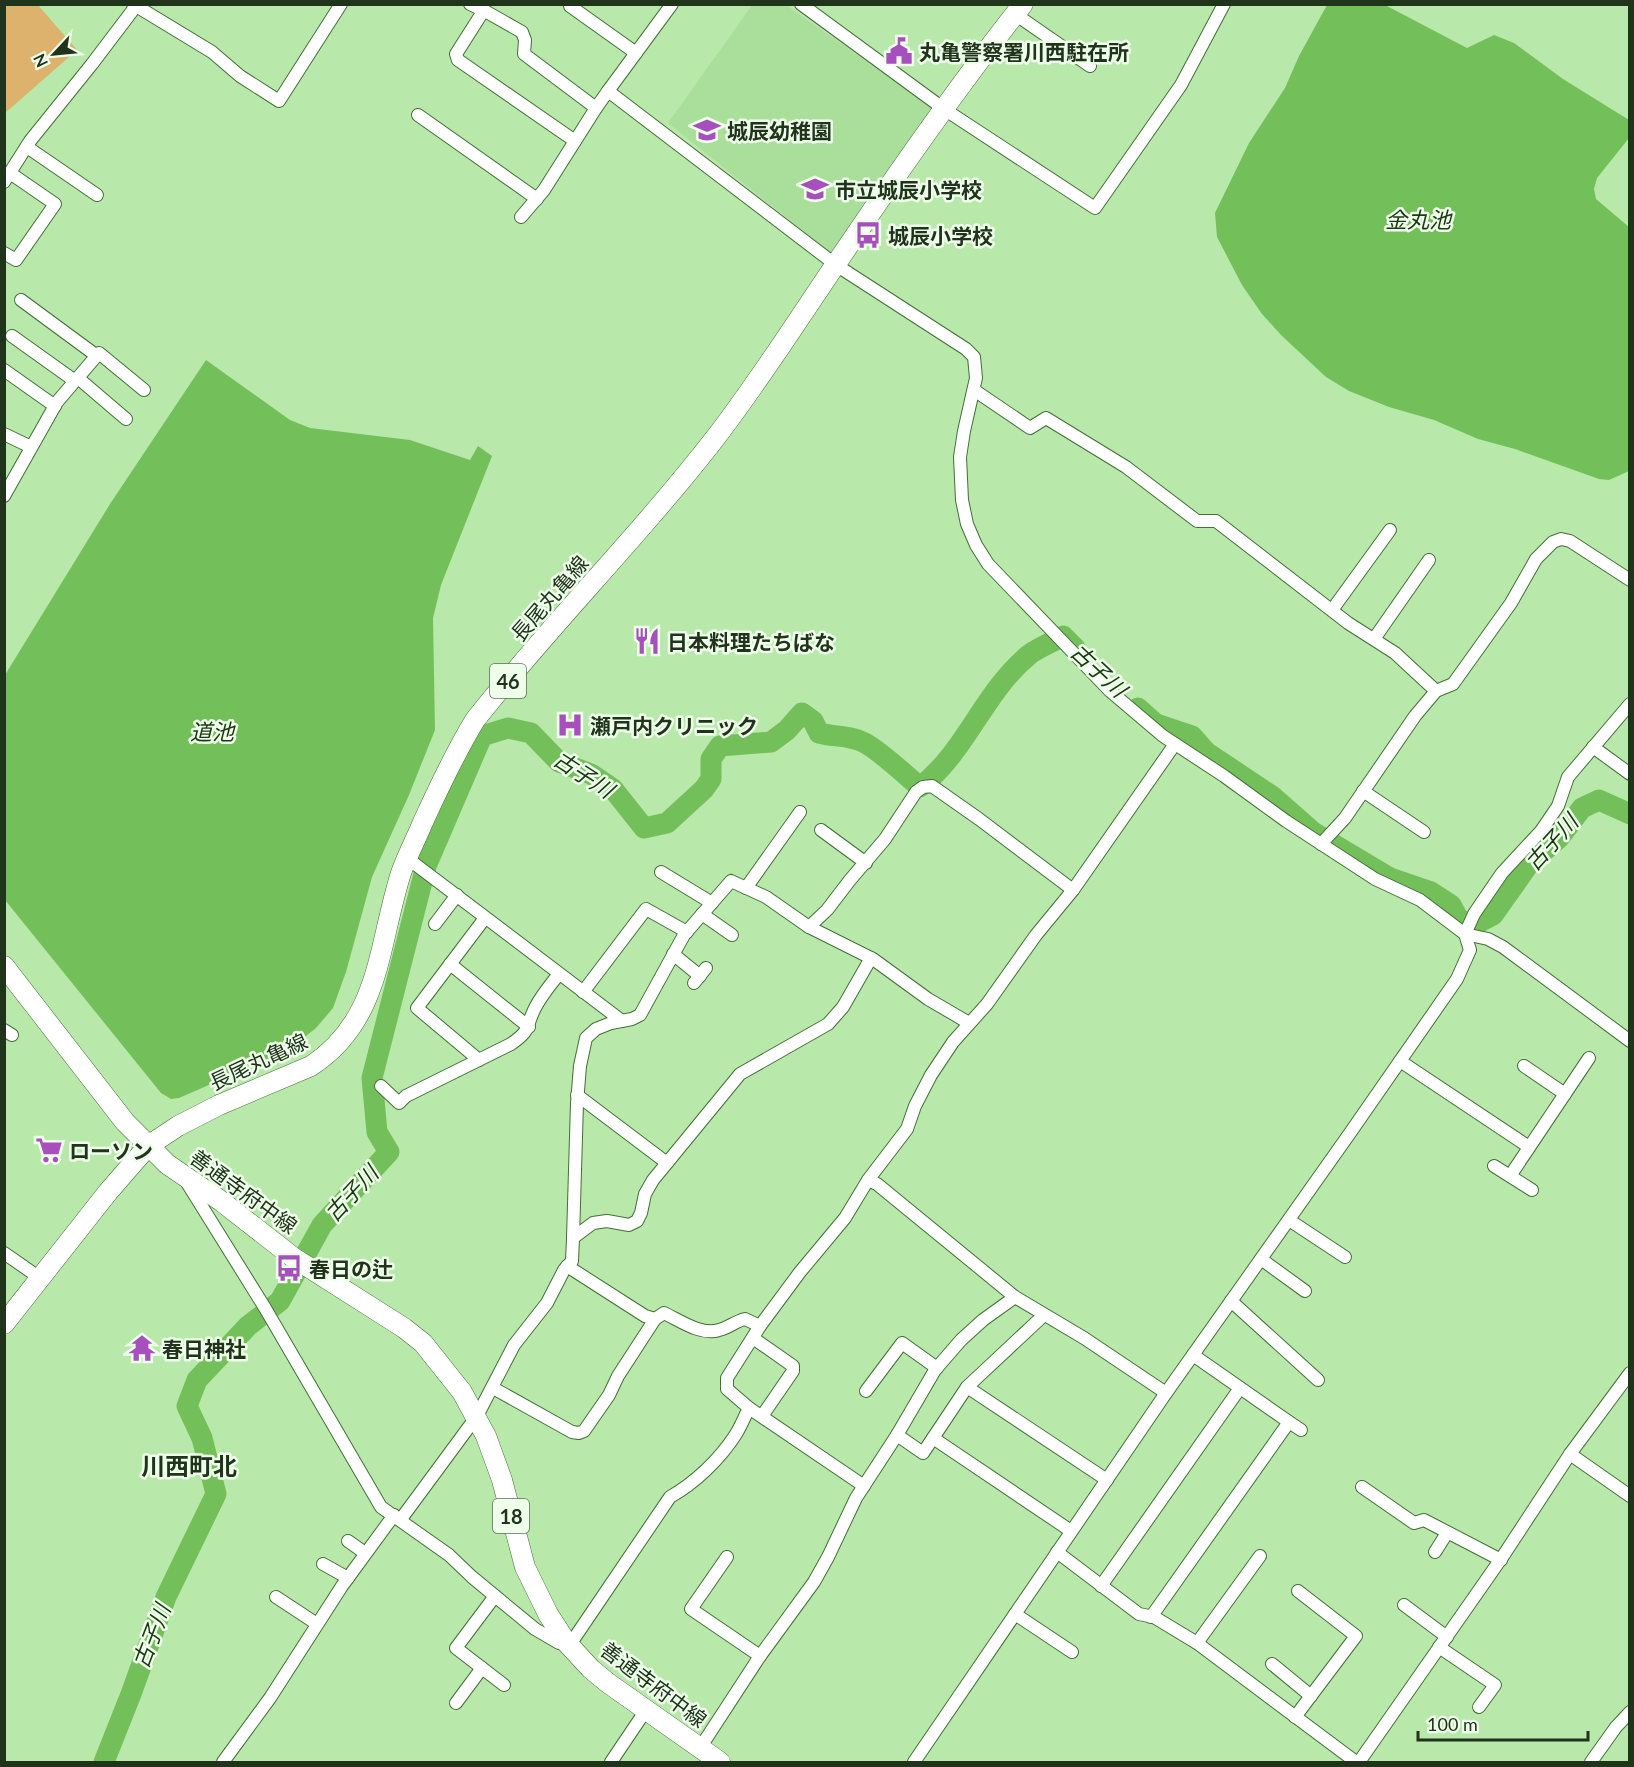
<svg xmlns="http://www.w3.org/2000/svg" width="1634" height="1767" viewBox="0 0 1634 1767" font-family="Lato,'Noto Sans JP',sans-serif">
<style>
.built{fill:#aade9b}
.green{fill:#dcb26d}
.water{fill:#73c05b}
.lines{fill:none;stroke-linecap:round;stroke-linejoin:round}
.river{stroke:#73c05b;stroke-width:21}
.street-casing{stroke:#446f38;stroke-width:14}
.primary-casing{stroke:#446f38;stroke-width:21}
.street{stroke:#fff;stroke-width:12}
.primary{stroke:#fff;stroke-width:20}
.labels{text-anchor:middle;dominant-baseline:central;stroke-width:5;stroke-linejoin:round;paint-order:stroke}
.shield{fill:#effeeb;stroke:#5e7059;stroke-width:1.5}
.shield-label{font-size:20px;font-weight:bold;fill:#20331b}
.poi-label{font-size:21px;font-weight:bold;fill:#20331b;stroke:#effeeb;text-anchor:start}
.street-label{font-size:21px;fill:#20331b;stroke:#effeeb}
.water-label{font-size:22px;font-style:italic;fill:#1a3811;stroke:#effeeb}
.quarter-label{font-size:24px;font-weight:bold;fill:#20331b;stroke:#effeeb}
</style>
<rect width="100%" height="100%" fill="#b8e8aa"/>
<path class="built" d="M 753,4 L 786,5 L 936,110 L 832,254 L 668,123 Z"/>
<path class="green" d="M 7,5 L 38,5 L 77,50 L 5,113 L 4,7 Z"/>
<g class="water">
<path d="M 1327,5 L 1385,5 L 1467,48 L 1494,35 L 1514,43 L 1563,79 L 1629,120 L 1629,138 L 1597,178 L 1594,189 L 1596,199 L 1629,227 L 1629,471 L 1609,480 L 1599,479 L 1515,449 L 1478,439 L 1434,420 L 1389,407 L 1349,391 L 1326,377 L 1281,335 L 1262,314 L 1242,285 L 1217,237 L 1215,213 L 1249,143 L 1285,88 L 1299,56 Z"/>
<path d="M 206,360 L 290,420 L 310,428 L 410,440 L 470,460 L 478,446 L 492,456 L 441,585 L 433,618 L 435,730 L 409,795 L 372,877 L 346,972 L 333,1008 L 316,1028 L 287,1051 L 179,1098 L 171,1099 L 161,1093 L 5,900 L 5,675 L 110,504 Z"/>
</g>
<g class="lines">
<g class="river">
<path d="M 1138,708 L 1156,724 L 1192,736 L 1206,752 L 1272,796 L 1313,832 L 1390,878 L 1431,892 L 1451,905 L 1459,920 L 1476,924 L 1493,915 L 1529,864 L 1560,837 L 1582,808 L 1599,800 L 1630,814"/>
<path d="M 104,1762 L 131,1694 L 166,1597 L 216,1494 L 202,1438 L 187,1406 L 197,1380 L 248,1326 L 280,1301 L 322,1225 L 389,1152 L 377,1132 L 372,1078 L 426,866 L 482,736 L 508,728 L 531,733 L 559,762 L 591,774 L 613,789 L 644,828 L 667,823 L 704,789 L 711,779 L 711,759 L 720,746 L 771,742 L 787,730 L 802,713 L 813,721 L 819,733 C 834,737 851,735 865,743 C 883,753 904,774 920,787 C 966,752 984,691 1030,654 C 1040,647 1053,642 1063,636 L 1075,648"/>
</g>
<defs>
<g id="street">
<path d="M 133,4 L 212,52 L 240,76 L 279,101 L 341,4"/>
<path d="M 470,4 L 485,11 L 522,32 L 525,40 L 524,54 L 596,108 L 608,91 L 836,265 L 966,349 L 974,357 L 976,378 L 964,431 L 960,457 L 962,500 L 967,524 L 976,545 L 988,564 L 1110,691 L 1163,736 L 1224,776 L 1286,821 L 1375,879 L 1420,900 L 1465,934 L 1488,939 L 1503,947 L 1630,1041"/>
<path d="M 801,4 L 944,109 L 1095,208 L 1181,85 L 1224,4"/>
<path d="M 570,6 L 636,53"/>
<path d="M 484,10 L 456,54 L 458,60 L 575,141"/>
<path d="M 1015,14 L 1090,66"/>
<path d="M 608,91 L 672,4"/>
<path d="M 418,115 L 537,199"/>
<path d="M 27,147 L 97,195"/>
<path d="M 4,182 L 30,141 L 92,64 L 136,6"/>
<path d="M 521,217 L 544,190 L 596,108"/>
<path d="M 4,253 L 16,260 L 55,204 L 10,173"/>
<path d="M 21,300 L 97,356"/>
<path d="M 12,336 L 75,381"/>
<path d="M 4,370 L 55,406"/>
<path d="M 78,378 L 126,419"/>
<path d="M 974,390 L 1030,428 L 1046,418 L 1126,467 L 1197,521 L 1216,521 L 1348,623 L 1395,653 L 1436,691"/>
<path d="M 4,434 L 31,447"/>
<path d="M 4,496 L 57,402 L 99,353 L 144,390"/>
<path d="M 1332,610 L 1390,530"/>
<path d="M 1374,639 L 1429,560"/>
<path d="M 1593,747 L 1630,774"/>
<path d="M 1363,791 L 1424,832"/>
<path d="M 821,830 L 866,863"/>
<path d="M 1321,844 L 1345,818 L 1415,716 L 1436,691 L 1453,684 L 1511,603 L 1536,559 L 1553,542 L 1561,539 L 1570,541 L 1630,580"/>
<path d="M 407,858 L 622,1021"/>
<path d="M 661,872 L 712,903"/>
<path d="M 746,888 L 800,812"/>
<path d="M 702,914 L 732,935"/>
<path d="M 435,924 L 457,895"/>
<path d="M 809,927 L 873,959 L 928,999 L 969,1023"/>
<path d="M 673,954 L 700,976"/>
<path d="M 450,964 L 529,1027"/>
<path d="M 694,983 L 706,968"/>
<path d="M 583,992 L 646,909 L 687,932"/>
<path d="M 4,1030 L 12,1035"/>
<path d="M 479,1060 L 417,1008 L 485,918"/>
<path d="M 1400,1061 L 1529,1147"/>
<path d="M 1524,1066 L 1565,1094"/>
<path d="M 381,1086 L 399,1103 L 406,1096 L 511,1044 C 531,1030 525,1029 534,1010 C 540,997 550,985 559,974"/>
<path d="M 577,1095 L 667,1163"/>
<path d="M 1494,1166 L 1532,1190"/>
<path d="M 1510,1176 L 1589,1058"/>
<path d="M 868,1180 L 877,1184 L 1015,1297 L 1084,1338 L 1166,1393"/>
<path d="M 186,1181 L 265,1308 L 381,1507 L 449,1555 L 472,1577 L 535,1629 L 559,1643 L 566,1642"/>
<path d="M 1289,1220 L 1345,1257"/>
<path d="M 573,1238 L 577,1103 L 580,1066 L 586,1038 L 596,1029 L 611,1023 L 632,1019 L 640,1015 L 684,935 L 731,881 L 766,897 L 809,927 L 827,910 L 850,880 L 885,839 L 916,792 L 923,787 L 932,786 L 979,819 L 1073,890"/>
<path d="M 4,1253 L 40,1278"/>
<path d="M 1261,1259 L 1305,1291"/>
<path d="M 567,1266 L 645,1316 L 655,1319"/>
<path d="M 1231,1301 L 1318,1380"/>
<path d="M 753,1338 L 793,1366 L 793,1371 L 762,1416"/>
<path d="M 967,1387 L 1107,1480"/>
<path d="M 493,1388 L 572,1432 L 579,1433 L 584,1431 L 609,1395 L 618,1376 L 655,1319 L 664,1313 C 679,1320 701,1336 719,1330 C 728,1328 736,1321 745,1319 L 760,1326"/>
<path d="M 866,1391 L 902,1343 L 937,1368"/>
<path d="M 749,1408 L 864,1486"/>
<path d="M 1289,1422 L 1301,1430"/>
<path d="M 897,1435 L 923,1453 L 933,1438 L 1071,1531"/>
<path d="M 933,1438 L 967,1387 L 1044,1315"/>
<path d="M 1570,1454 L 1630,1496"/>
<path d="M 1362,1487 L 1414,1523 L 1424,1520 L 1501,1560"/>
<path d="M 401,1519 L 477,1416 L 514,1345 L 547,1303 L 564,1270 L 572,1261 L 573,1238 L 593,1223 L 607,1221 L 629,1225 L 637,1221 L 641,1213 L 645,1194 L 653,1180 L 740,1074 L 828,1024 L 843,1007 L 871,958"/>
<path d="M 348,1541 L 365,1553"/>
<path d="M 1057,1552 L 1139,1614 L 1154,1617 L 1197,1643 L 1356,1762"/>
<path d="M 1435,1552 L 1447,1533"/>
<path d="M 727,1557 L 691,1609 L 760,1656"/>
<path d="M 323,1564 L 348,1578"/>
<path d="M 1101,1586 L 1240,1388"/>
<path d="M 495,1596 L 456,1648 L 504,1685"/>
<path d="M 276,1597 L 317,1624"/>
<path d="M 1404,1605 L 1447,1637"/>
<path d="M 1015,1614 L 1072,1652"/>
<path d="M 1151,1617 L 1289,1422 L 1193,1355"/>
<path d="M 1197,1643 L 1260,1556"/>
<path d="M 569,1646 L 670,1497 C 695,1483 720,1459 736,1434 C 741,1426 745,1416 749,1408 L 727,1389 L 727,1378 L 760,1326 L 800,1272 L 845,1218 L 868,1180 L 907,1129 L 915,1106 L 931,1075 L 953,1042 L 987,1004 L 1036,935 L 1073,890 L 1175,744"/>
<path d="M 1439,1647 L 1495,1685 L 1479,1707"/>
<path d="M 1272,1664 L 1311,1696"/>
<path d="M 456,1703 L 482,1668"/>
<path d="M 1295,1717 L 1356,1636 L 1298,1591"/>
<path d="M 700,1748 L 760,1656 L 814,1582 L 828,1557 L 856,1498 L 897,1435 L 935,1370 L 961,1340 L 983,1320 L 1015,1297"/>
<path d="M 223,1762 L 270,1698 L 342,1586 L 394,1515"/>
<path d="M 611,1762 L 646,1710"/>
<path d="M 914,1762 L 1166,1393 L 1350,1133 L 1457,979 L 1470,950 L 1465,934 L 1474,914 L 1502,873 L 1541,831 L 1558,806 L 1568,777 L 1630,704"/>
<path d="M 1359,1762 L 1503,1556 L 1570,1454 L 1630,1373"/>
<path d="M 1591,1762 L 1616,1727 L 1630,1712"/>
</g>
<g id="primary">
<path d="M 4,966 L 125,1122 L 167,1164 L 221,1201 L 294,1258 L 404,1328 L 423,1343 L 462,1392 L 486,1436 L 502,1480 L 525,1567 L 548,1614 L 566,1642 L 591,1669 L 608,1683 L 720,1762"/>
<path d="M 4,1324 L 108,1192 L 148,1146 L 178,1126 L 219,1105 L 311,1066 C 381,1020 378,945 401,873 C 407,856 416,839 423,822 C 439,787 455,753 475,720 C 552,623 640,535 716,437 C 760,380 799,318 840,258 C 898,172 958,86 1023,4"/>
</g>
</defs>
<use href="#street" class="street-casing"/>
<use href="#primary" class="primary-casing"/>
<use href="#street" class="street"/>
<use href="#primary" class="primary"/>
</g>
<defs>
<symbol id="civic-bare" viewBox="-9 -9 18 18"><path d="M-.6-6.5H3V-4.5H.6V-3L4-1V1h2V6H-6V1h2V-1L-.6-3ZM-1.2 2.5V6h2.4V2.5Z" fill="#a64fbd" stroke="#effeeb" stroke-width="2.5" paint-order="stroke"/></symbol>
<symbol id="school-bare" viewBox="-9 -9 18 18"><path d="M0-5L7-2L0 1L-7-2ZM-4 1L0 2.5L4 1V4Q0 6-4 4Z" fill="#a64fbd" stroke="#effeeb" stroke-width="2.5" paint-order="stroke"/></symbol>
<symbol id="bus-bare" viewBox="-9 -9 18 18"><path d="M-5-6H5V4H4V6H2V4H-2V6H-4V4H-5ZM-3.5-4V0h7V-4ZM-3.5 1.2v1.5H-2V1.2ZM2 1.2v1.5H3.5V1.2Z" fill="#a64fbd" stroke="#effeeb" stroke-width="2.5" paint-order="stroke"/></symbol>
<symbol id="restaurant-bare" viewBox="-9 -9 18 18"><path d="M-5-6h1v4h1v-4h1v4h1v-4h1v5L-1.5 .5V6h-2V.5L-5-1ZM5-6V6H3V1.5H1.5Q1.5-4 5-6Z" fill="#a64fbd" stroke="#effeeb" stroke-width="2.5" paint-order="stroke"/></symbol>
<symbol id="hospital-bare" viewBox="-9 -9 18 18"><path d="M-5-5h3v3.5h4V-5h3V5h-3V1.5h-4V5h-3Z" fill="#a64fbd" stroke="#effeeb" stroke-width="2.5" paint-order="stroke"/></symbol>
<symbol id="supermarket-bare" viewBox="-9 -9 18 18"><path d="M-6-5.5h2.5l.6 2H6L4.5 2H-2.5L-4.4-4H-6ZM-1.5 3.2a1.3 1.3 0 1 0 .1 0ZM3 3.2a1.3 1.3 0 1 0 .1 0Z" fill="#a64fbd" stroke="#effeeb" stroke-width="2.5" paint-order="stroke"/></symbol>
<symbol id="temple-bare" viewBox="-9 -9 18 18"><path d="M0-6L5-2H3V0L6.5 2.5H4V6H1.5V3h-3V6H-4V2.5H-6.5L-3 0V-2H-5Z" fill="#a64fbd" stroke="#effeeb" stroke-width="2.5" paint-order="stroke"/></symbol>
</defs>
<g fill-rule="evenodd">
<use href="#civic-bare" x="880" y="32" width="38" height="38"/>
<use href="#school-bare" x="688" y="111" width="38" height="38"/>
<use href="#school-bare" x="796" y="170" width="38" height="38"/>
<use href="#bus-bare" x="849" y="216" width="38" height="38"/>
<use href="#restaurant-bare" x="628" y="622" width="38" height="38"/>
<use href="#hospital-bare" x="551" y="706" width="38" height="38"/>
<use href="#supermarket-bare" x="30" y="1131" width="38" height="38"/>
<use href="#bus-bare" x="270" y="1249" width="38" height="38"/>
<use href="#temple-bare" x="123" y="1329" width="38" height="38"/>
</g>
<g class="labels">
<g class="shield">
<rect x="490" y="664" width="36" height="34" rx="4.5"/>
<rect x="493" y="1499" width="36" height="34" rx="4.5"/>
</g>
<g class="shield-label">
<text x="508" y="681">46</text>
<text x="511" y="1516">18</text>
</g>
<g class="poi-label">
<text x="919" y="51">丸亀警察署川西駐在所</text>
<text x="727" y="130">城辰幼稚園</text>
<text x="835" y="189">市立城辰小学校</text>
<text x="888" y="235">城辰小学校</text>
<text x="667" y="641">日本料理たちばな</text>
<text x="590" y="725">瀬戸内クリニック</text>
<text x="69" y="1150">ローソン</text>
<text x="309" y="1268">春日の辻</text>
<text x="162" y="1348">春日神社</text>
</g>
<g class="street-label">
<text transform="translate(549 598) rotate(-49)">長尾丸亀線</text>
<text transform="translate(258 1061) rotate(-25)">長尾丸亀線</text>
<text transform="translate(244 1191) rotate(36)">善通寺府中線</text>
<text transform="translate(654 1684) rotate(37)">善通寺府中線</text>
</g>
<g class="water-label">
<text x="1418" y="219">金丸池</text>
<text transform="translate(1099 670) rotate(43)">古子川</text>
<text x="212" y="731">道池</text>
<text transform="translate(584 774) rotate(33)">古子川</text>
<text transform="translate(1551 842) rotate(-48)">古子川</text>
<text transform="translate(351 1193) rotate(-47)">古子川</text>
<text transform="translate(151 1636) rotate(-69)">古子川</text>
</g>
<g class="quarter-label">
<text x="189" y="1465">川西町北</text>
</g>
</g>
<rect width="1634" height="1767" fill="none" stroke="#20331b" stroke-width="12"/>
<g transform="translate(54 54) rotate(244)" stroke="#effeeb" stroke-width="4.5" paint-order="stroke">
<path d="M0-4.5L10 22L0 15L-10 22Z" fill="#20331b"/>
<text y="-9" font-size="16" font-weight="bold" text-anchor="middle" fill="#20331b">N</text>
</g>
<path d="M1418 1731v9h170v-9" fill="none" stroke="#20331b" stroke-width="3"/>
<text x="1427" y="1731" font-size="18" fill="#20331b" stroke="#effeeb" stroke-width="4.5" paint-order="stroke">100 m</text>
</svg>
